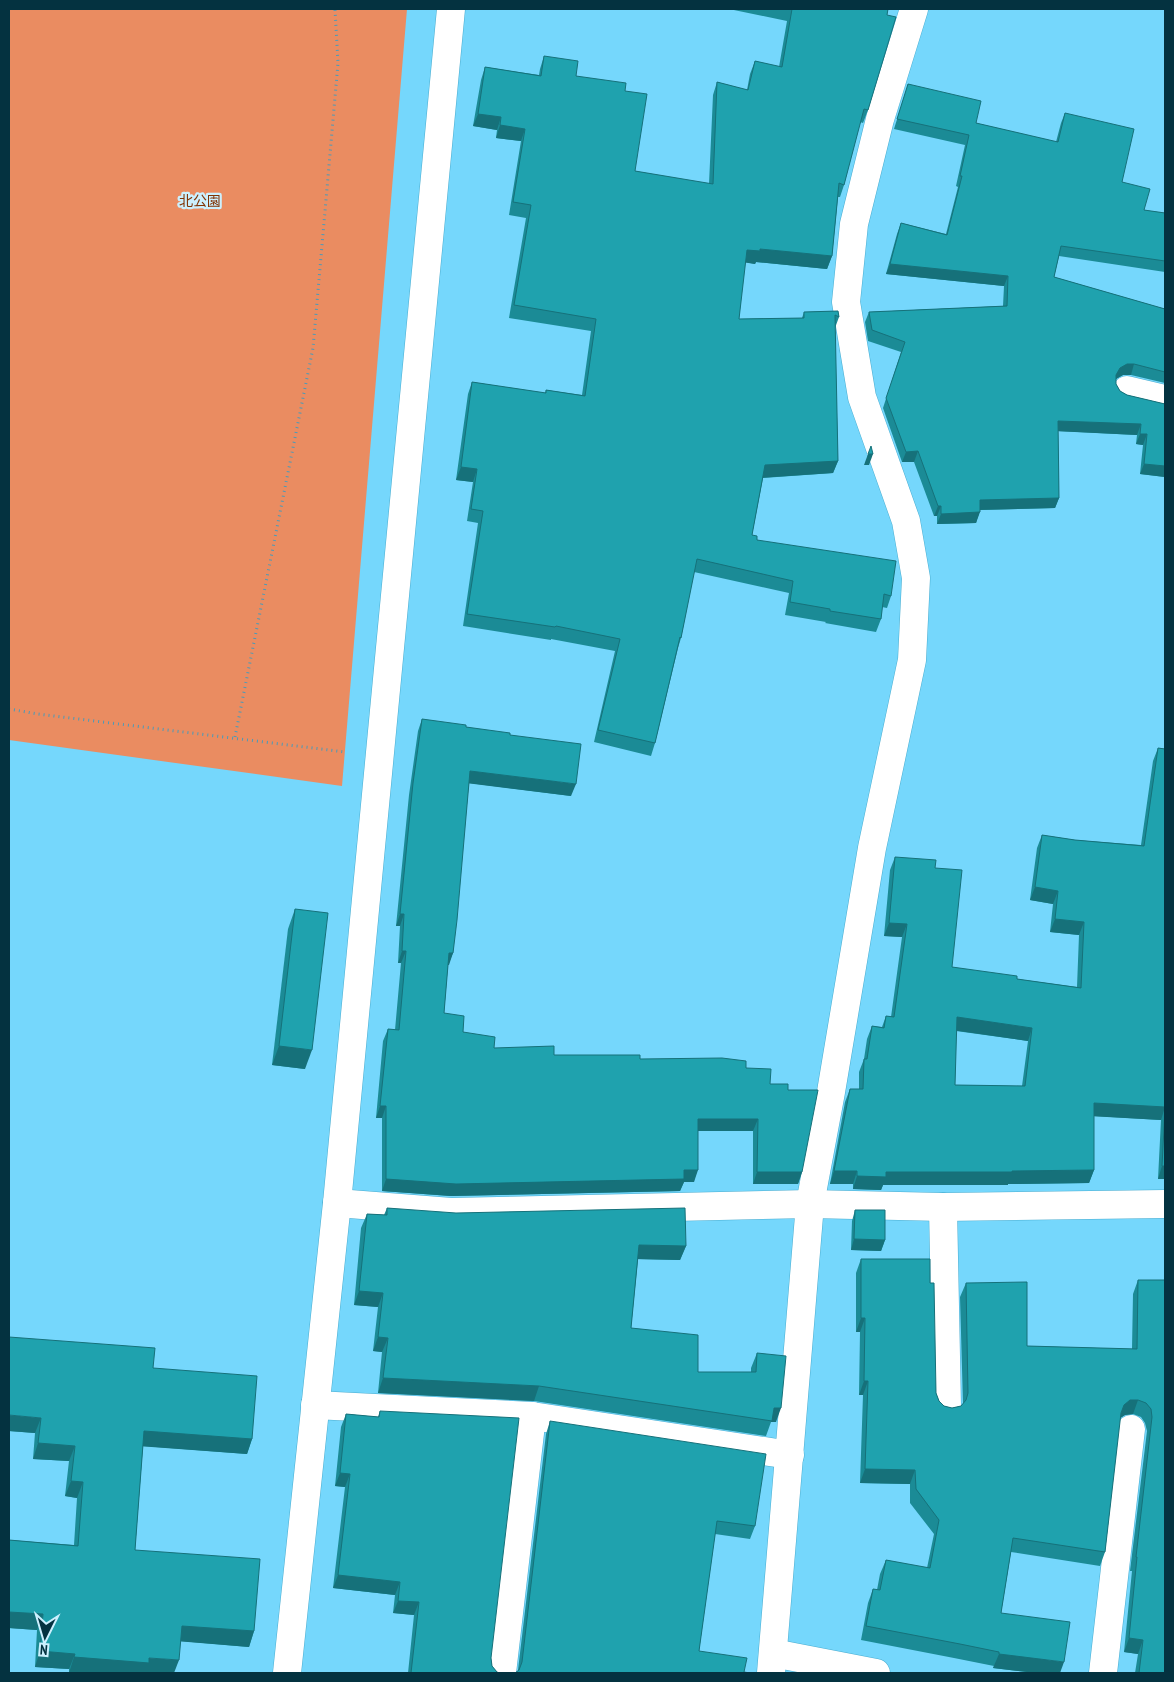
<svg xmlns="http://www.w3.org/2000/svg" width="1174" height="1682" viewBox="0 0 1174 1682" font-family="'PT Sans Narrow','Noto Sans JP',sans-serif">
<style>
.green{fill:#ea8c61}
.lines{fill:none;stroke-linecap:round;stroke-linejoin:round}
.minor-casing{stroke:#49add0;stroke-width:29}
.path{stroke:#4c9ab7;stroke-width:3;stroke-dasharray:1 4;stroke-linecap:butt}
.minor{stroke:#fff;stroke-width:28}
.wall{fill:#1b8b96;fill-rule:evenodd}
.shaded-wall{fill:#16717a}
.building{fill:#1fa2ae;stroke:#16717a;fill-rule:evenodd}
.labels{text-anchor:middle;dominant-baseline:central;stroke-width:4.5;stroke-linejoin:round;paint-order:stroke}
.park-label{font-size:14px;fill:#813304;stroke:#ccf0fe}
</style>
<rect width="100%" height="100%" fill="#75d7fc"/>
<path class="green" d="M 9,9 L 407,9 L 342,786 L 9,740 Z"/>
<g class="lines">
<defs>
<g id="minor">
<path d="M 1127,390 L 1165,399"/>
<path d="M 337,1203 L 451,1212 L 810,1204 L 943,1207 L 1165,1204"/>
<path d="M 943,1207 L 947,1407"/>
<path d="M 315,1405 L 532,1416 L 790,1455"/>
<path d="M 773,1653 L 876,1673"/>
<path d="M 287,1673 L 337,1203 L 451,9"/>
<path d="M 502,1673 L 532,1416"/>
<path d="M 771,1673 L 810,1204 L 831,1092 L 872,848 L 912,660 L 916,578 L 906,521 L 862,397 L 846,302 L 854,224 L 880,119 L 914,9"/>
<path d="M 1103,1673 L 1131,1429"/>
</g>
</defs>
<use href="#minor" class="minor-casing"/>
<g class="path">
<path d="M 9,709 L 38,714 L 345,752"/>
<path d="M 235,737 L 313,348 L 338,63 L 335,9"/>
</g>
<use href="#minor" class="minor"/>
</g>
<g class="wall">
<path d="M 729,9 L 888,9 L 868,110 L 863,123 L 860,122 L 844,185 L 840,197 L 838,197 L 832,256 L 827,269 L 756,262 L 755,264 L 745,262 L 739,319 L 802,318 L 804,312 L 838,311 L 839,317 L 835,328 L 838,461 L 833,473 L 763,478 L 752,535 L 757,540 L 891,596 L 887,608 L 882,607 L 881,619 L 876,632 L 825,623 L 826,622 L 785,615 L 789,593 L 694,572 L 681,638 L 678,648 L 655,743 L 651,756 L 594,742 L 615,651 L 551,639 L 551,640 L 463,626 L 478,523 L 467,521 L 473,482 L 456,480 L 468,394 L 472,382 L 545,393 L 546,390 L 582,395 L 591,331 L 509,318 L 526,218 L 509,215 L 521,141 L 496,138 L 497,130 L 473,126 L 481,80 L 485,67 L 539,75 L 540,69 L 544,56 L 576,76 L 625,91 L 635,171 L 709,184 L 713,95 L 717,82 L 747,90 L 750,74 L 755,61 L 779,67 L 787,21 Z"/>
<path d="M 908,84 L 976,123 L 1056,142 L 1061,123 L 1065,113 L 1122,182 L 1144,210 L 1165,213 L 1165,272 L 1059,256 L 1054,277 L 1165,309 L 1165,383 L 1131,375 L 1123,375 L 1116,379 L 1116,384 L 1120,391 L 1127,395 L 1165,404 L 1165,477 L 1140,474 L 1143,445 L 1136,444 L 1137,435 L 1058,431 L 1059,498 L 1055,508 L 980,510 L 976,523 L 937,524 L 937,516 L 934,516 L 914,462 L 902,462 L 883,408 L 901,352 L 868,341 L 865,322 L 869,312 L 1003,306 L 1004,286 L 886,274 L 897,234 L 901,223 L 946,234 L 958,187 L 956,186 L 965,145 L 894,129 Z"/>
<path d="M 422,719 L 510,735 L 571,796 L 469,783 L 453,953 L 448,965 L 444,1013 L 463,1032 L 494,1048 L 554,1055 L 640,1059 L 746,1068 L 770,1084 L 788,1090 L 802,1172 L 798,1184 L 753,1184 L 753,1131 L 698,1131 L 694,1182 L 684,1182 L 680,1191 L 451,1196 L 382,1191 L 382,1118 L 376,1118 L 383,1041 L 388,1029 L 395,1030 L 401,963 L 398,963 L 400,926 L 396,926 L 409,795 L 418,731 Z"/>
<path d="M 1158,748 L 1165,749 L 1165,1179 L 1158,1179 L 1161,1120 L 1094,1116 L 1094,1170 L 1089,1183 L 1008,1184 L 1008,1185 L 883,1185 L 881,1190 L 853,1189 L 853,1184 L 830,1184 L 845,1102 L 850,1089 L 859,1089 L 859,1072 L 864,1059 L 867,1039 L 872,1026 L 882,1027 L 886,1016 L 891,1017 L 902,937 L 884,936 L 890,870 L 895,857 L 935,868 L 952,967 L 1017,979 L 1077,987 L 1079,935 L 1050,932 L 1053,904 L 1030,900 L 1037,848 L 1042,835 L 1075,840 L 1141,845 L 1153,761 ZM 956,1031 L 1028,1041 L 1022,1086 L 955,1085 Z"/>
<path d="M 295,909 L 305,1069 L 272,1065 L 288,929 Z"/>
<path d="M 387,1208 L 686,1246 L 680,1260 L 638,1259 L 631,1328 L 698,1372 L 751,1372 L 751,1368 L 757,1353 L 776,1422 L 771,1422 L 766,1436 L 534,1401 L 378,1393 L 382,1352 L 373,1351 L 378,1307 L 354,1305 L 361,1228 L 367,1214 L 384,1215 Z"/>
<path d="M 855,1210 L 885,1240 L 881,1251 L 851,1250 L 852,1221 Z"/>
<path d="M 861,1259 L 930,1283 L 936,1393 L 939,1401 L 944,1406 L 952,1408 L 961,1406 L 963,1404 L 960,1297 L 966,1283 L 1027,1346 L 1132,1349 L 1133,1294 L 1138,1280 L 1165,1280 L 1165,1673 L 1135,1673 L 1138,1654 L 1124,1652 L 1132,1571 L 1130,1571 L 1147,1431 L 1145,1423 L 1141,1417 L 1133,1414 L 1125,1415 L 1120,1418 L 1105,1552 L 1100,1566 L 1011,1552 L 1001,1613 L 1060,1673 L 1036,1673 L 993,1668 L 994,1666 L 954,1658 L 861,1640 L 868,1603 L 873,1589 L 877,1590 L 880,1574 L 886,1560 L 927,1568 L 934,1534 L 910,1503 L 910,1484 L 860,1483 L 863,1395 L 859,1395 L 860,1332 L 856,1332 L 856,1273 Z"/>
<path d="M 153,1368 L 252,1439 L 247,1454 L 143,1446 L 135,1550 L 254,1631 L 249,1647 L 180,1641 L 69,1673 L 69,1669 L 35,1667 L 37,1630 L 9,1628 L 9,1540 L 74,1545 L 77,1498 L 65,1496 L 69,1461 L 33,1459 L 35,1433 L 9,1431 Z"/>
<path d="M 380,1411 L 491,1658 L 492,1666 L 497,1672 L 499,1673 L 408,1673 L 414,1615 L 393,1613 L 395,1595 L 333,1588 L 345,1487 L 335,1486 L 341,1427 L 346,1414 L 378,1417 Z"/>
<path d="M 550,1421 L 755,1526 L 750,1539 L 715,1534 L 699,1651 L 744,1672 L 518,1670 L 546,1434 Z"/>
</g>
<g class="shaded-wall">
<path d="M 478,114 L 501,117 L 497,130 L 473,126 Z"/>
<path d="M 500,125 L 525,129 L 521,141 L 496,138 Z"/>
<path d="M 760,249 L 832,256 L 827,269 L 756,262 L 755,264 L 742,262 L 747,250 Z"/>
<path d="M 890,264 L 1008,276 L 1004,286 L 886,274 Z"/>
<path d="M 1127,364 L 1134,364 L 1131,375 L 1123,375 L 1116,379 L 1116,375 L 1120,368 Z"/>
<path d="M 1058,421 L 1141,424 L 1137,435 L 1054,431 Z"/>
<path d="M 1140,434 L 1147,434 L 1143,445 L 1136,444 Z"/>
<path d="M 918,451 L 914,462 L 902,462 L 906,452 Z"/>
<path d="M 868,454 L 873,454 L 869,465 L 864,465 Z"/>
<path d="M 838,461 L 833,473 L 760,478 L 765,465 Z"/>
<path d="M 1144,464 L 1165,466 L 1165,477 L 1140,474 Z"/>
<path d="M 461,467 L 477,469 L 473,482 L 456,480 Z"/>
<path d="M 1059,498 L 1055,508 L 976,510 L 980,500 Z"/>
<path d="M 938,506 L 941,506 L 937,516 L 934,516 Z"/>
<path d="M 980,512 L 976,523 L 937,524 L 941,514 Z"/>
<path d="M 470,771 L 576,784 L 571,796 L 466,783 Z"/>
<path d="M 1035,887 L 1058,891 L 1053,904 L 1030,900 Z"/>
<path d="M 400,914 L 404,914 L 400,926 L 396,926 Z"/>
<path d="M 1055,919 L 1084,922 L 1079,935 L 1050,932 Z"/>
<path d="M 889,923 L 907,924 L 902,937 L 884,936 Z"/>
<path d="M 402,951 L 406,951 L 401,963 L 398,963 Z"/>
<path d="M 449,953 L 453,953 L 449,965 L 445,965 Z"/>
<path d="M 957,1017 L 1032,1028 L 1028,1041 L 952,1030 Z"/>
<path d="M 279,1046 L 312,1050 L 305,1069 L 272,1065 Z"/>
<path d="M 1094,1103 L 1165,1107 L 1161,1120 L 1089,1116 Z"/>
<path d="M 380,1106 L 386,1106 L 382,1118 L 376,1118 Z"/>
<path d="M 698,1119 L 758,1119 L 753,1131 L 694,1131 Z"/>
<path d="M 1162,1166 L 1165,1166 L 1165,1179 L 1158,1179 Z"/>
<path d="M 684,1170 L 698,1170 L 694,1182 L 684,1182 L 680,1191 L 451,1196 L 382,1191 L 386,1179 Z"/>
<path d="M 1094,1170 L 1089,1183 L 1008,1184 L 1008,1185 L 883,1185 L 881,1190 L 853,1189 L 857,1176 L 886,1172 Z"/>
<path d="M 834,1171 L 857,1171 L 853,1184 L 830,1184 Z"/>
<path d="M 757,1172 L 802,1172 L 798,1184 L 753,1184 Z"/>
<path d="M 854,1239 L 885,1240 L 881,1251 L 851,1250 Z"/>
<path d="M 639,1245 L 686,1246 L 680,1260 L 634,1259 Z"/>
<path d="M 359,1291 L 383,1293 L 378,1307 L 354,1305 Z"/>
<path d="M 861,1318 L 865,1318 L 860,1332 L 856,1332 Z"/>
<path d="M 378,1337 L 388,1338 L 382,1352 L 373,1351 Z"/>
<path d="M 383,1378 L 539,1386 L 534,1401 L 378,1393 Z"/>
<path d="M 864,1381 L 868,1381 L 863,1395 L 859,1395 Z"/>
<path d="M 1130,1400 L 1138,1400 L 1133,1414 L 1125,1415 L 1119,1419 L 1116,1427 L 1124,1405 Z"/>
<path d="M 774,1408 L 781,1408 L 776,1422 L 771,1422 Z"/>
<path d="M 9,1415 L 41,1418 L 35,1433 L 9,1431 Z"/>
<path d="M 144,1431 L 252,1439 L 247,1454 L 138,1446 Z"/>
<path d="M 38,1443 L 75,1446 L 69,1461 L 33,1459 Z"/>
<path d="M 865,1469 L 915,1470 L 910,1484 L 860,1483 Z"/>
<path d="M 340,1473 L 350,1474 L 345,1487 L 335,1486 Z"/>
<path d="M 71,1481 L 83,1482 L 77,1498 L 65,1496 Z"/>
<path d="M 338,1575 L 400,1582 L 395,1595 L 333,1588 Z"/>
<path d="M 398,1601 L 419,1602 L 414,1615 L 393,1613 Z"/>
<path d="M 9,1612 L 43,1614 L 37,1630 L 9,1628 Z"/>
<path d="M 182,1626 L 254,1631 L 249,1647 L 176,1641 Z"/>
<path d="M 1129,1638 L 1143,1640 L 1138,1654 L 1124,1652 Z"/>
<path d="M 40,1651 L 75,1654 L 69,1669 L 35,1667 Z"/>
<path d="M 999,1654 L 1064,1662 L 1060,1673 L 1036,1673 L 993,1668 Z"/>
<path d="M 74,1657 L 149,1658 L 179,1660 L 174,1673 L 69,1673 Z"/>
</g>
<g class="building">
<path d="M 792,9 L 888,9 L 887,15 L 896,17 L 868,110 L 864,109 L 844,185 L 839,183 L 832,256 L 760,249 L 760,251 L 747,250 L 739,319 L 804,318 L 804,312 L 838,311 L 839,317 L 835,315 L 838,461 L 765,465 L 752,535 L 757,536 L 757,540 L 896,561 L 891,596 L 884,594 L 881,619 L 830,611 L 830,609 L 790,602 L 793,581 L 697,559 L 681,638 L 680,637 L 655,743 L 598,730 L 620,639 L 556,626 L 555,627 L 467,614 L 483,511 L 471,509 L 477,469 L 461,467 L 472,382 L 546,393 L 546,390 L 585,396 L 596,319 L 514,305 L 531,205 L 513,202 L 525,129 L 500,125 L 501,117 L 478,114 L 485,67 L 541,76 L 544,56 L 578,61 L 576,76 L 626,83 L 625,91 L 647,94 L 635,171 L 713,184 L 717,82 L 748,90 L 755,61 L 782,67 Z"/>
<path d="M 908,84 L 981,101 L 976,123 L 1058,142 L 1065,113 L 1134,129 L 1122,182 L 1150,189 L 1144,210 L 1165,213 L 1165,261 L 1061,246 L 1054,277 L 1165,309 L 1165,372 L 1134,364 L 1127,364 L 1120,368 L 1116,375 L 1116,384 L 1120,391 L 1127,395 L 1165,404 L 1165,466 L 1144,464 L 1147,434 L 1140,434 L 1141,424 L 1058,421 L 1059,498 L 980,500 L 980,512 L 941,514 L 941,506 L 938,506 L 918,451 L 906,452 L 886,398 L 905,342 L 872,330 L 869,312 L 1007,306 L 1008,276 L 890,264 L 901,223 L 947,235 L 962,176 L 960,176 L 969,135 L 897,119 Z"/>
<path d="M 871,446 L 873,454 L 868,454 Z"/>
<path d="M 422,719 L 466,725 L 466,727 L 510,733 L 510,735 L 581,744 L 576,784 L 470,771 L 457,920 L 453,953 L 449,953 L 444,1013 L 464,1016 L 463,1032 L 495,1037 L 494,1048 L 554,1046 L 554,1055 L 640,1055 L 640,1059 L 722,1058 L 746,1061 L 746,1068 L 771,1069 L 770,1084 L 788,1084 L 788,1090 L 818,1090 L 802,1172 L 757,1172 L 758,1119 L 698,1119 L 698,1170 L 684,1170 L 684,1179 L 456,1184 L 386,1179 L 386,1106 L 380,1106 L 388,1029 L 399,1030 L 406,951 L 402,951 L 404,914 L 400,914 L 413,783 Z"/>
<path d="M 1158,748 L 1165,749 L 1165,1107 L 1094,1103 L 1094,1170 L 1012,1171 L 1012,1172 L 886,1172 L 886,1177 L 857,1176 L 857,1171 L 834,1171 L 850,1089 L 863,1089 L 864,1059 L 867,1059 L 872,1026 L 884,1028 L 886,1016 L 894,1017 L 907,924 L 889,923 L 895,857 L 936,860 L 935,868 L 962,870 L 952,967 L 1017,976 L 1017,979 L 1081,988 L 1084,922 L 1055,919 L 1058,891 L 1035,887 L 1042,835 L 1075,840 L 1144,846 ZM 957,1017 L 1032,1028 L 1025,1086 L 955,1085 Z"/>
<path d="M 295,909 L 328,913 L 312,1050 L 279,1046 Z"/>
<path d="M 1165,1109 L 1165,1166 L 1162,1166 Z"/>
<path d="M 387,1208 L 456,1213 L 685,1208 L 686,1246 L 639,1245 L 631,1328 L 698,1335 L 698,1372 L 756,1372 L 757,1353 L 786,1356 L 781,1408 L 774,1408 L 772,1421 L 539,1386 L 383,1378 L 388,1338 L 378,1337 L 383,1293 L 359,1291 L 367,1214 L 387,1215 Z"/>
<path d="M 855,1210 L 885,1210 L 885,1240 L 854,1239 Z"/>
<path d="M 861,1259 L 930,1259 L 930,1283 L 934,1283 L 936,1393 L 939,1401 L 944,1406 L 952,1408 L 961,1406 L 966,1400 L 968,1393 L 966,1283 L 1027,1282 L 1027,1346 L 1137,1349 L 1138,1280 L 1165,1280 L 1165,1673 L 1139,1673 L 1143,1640 L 1129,1638 L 1137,1557 L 1136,1557 L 1152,1417 L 1151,1409 L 1146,1403 L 1138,1400 L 1130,1400 L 1124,1405 L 1121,1413 L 1105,1552 L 1013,1538 L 1001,1613 L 1070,1622 L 1064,1662 L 999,1654 L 999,1652 L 960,1644 L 866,1626 L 873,1589 L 880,1590 L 886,1560 L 930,1568 L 939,1520 L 916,1489 L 915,1470 L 865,1469 L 868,1381 L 864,1381 L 865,1318 L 861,1318 Z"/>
<path d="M 9,1337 L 155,1348 L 153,1368 L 257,1376 L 252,1439 L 144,1431 L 135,1550 L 260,1559 L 254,1631 L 182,1626 L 179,1660 L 149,1658 L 149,1663 L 74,1657 L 75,1654 L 40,1651 L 43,1614 L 9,1612 L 9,1540 L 78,1546 L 83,1482 L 71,1481 L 75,1446 L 38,1443 L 41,1418 L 9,1415 Z"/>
<path d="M 380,1411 L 519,1418 L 491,1658 L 492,1666 L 497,1672 L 499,1673 L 411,1673 L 419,1602 L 398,1601 L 400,1582 L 338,1575 L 350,1474 L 340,1473 L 346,1414 L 379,1417 Z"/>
<path d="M 550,1421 L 766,1454 L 755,1526 L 717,1521 L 699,1651 L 747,1658 L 744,1672 L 750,1673 L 515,1673 L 519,1670 L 522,1662 Z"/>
</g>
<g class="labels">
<g class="park-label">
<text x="200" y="201">北公園</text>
</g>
</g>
<rect width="1174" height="1682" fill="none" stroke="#043240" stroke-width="20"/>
<g transform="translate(45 1637) rotate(185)" stroke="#ccf0fe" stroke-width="4" paint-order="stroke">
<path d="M0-4L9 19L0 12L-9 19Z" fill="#043240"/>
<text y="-8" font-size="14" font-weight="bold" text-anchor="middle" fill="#043240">N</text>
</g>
</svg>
